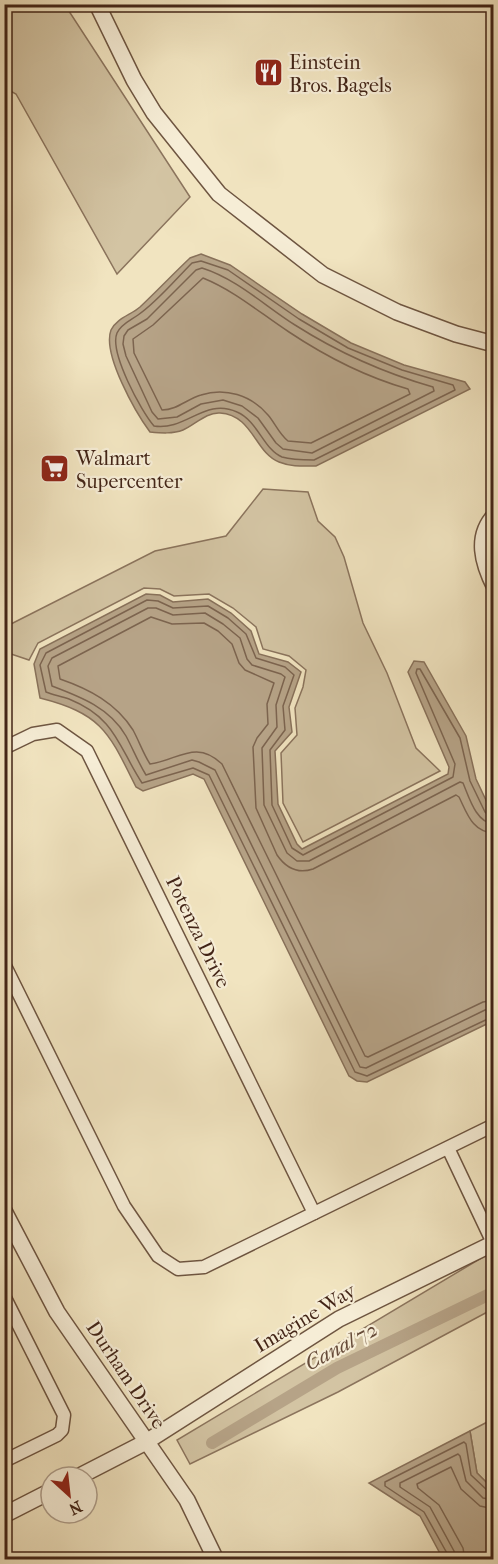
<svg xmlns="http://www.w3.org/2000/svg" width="498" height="1564" viewBox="0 0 498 1564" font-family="'IM FELL French Canon',serif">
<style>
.green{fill:#d3c4a3;stroke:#8b745d;stroke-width:1.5}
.water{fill:#b6a387;stroke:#88715a;stroke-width:1.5}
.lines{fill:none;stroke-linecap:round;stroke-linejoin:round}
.shore{stroke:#7c644f;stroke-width:1.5}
.canal{stroke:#b6a387;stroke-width:12}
.minor-casing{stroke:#6e5541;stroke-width:15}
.tertiary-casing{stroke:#6e5541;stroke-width:18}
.minor{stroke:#f6edd6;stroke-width:12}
.tertiary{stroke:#f6edd6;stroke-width:15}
.labels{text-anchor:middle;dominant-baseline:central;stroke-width:4.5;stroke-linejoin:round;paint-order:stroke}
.poi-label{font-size:20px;fill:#432517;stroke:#f6edd6;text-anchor:start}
.street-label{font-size:20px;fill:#432517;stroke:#f6edd6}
.water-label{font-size:21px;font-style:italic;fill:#664b39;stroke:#f6edd6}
</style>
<rect width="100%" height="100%" fill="#f1e4c0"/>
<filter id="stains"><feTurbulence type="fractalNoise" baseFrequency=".00333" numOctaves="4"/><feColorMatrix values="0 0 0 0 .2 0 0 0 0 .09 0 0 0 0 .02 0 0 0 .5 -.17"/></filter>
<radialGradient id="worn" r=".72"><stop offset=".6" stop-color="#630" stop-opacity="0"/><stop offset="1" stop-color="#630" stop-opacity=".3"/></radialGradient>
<g class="green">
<path d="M 4,5 L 65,5 L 190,197 L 117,274 L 16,94 L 5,88 Z"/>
<path d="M 263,489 L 308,492 L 318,521 L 335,537 L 344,557 L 363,623 L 387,673 L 416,748 L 440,771 L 303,842 L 283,803 L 281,753 L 297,735 L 295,708 L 303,687 L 306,670 L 289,656 L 263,649 L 256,627 L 233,608 L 209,594 L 174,596 L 160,589 L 144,588 L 38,643 L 29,660 L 5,652 L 5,627 L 155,551 L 226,536 Z"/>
<path d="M 493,1251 L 493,1309 L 338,1392 L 190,1464 L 177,1440 Z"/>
<path d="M 493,1419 L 493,1489 L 477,1473 L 470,1431 Z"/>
</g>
<g class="water">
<path d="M 201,254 L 230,265 L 302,314 L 351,343 L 404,365 L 465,382 L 470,389 L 316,466 C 304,466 291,467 279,462 C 255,453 253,415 220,413 C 206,412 195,425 183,430 C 173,434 161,433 150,432 C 136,413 102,354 111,330 C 117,318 131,315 140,307 C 157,291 173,274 190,258 Z"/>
<path d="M 146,594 L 160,595 L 173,602 L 208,599 L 231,613 L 251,631 L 259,654 L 288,662 L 301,672 L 289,707 L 292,732 L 275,751 L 278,804 L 297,844 L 302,849 L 448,774 L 449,767 L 408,672 L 414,661 L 424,662 L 466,736 L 476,779 L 493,815 L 493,1021 L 367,1082 L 357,1081 L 349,1076 L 204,779 L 193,774 L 143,791 L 136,787 C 109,733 103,714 40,698 L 34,664 L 40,649 Z"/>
<path d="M 470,1431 L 477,1473 L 493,1489 L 493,1559 L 443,1559 L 420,1516 L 369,1483 Z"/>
</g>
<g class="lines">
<g class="shore">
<path d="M 201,261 L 228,270 L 299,319 L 348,348 L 402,370 L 453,385 L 455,390 L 314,460 C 304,460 292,460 282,457 C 264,450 258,421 237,412 C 205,397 186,431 154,426 C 141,411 109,352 117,333 C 121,324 131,320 138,315 C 156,303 176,279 192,263 Z"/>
<path d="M 202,268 C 237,279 265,306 295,325 C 339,353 384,373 433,387 L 434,391 L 312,453 L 283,449 L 276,443 L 258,418 L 242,406 L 223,400 L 201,404 L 177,417 L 158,419 L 152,412 L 126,356 L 123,344 L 124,336 L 128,330 L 147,319 L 196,270 Z"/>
<path d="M 203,278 C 235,291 260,313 289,332 C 325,356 366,377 408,389 L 410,394 L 311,443 L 288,441 C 279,434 275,423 268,415 C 251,395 225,387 201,395 C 187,399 177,410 162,410 L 134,353 L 133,339 L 153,325 Z"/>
<path d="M 494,816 L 489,816 L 485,812 L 470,781 L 460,738 L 420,669 L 417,669 L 416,673 L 455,764 L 453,777 L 303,855 L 292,848 L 272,805 L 270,750 L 285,730 L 283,706 L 294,675 L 285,667 L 256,658 L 246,634 L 228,618 L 208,606 L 173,608 L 158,601 L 147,600 L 46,653 L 40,665 L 46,692 C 53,695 61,696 69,699 C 116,718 118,746 142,783 L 193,768 L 209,775 L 355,1072 L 367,1076 L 494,1016"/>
<path d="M 494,824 C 476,823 469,797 463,783 L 460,782 L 309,861 L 297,861 L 287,853 L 264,805 L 262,748 L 277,727 L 276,705 L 285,677 L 281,674 L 252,665 L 247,659 L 240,638 L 223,624 L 205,613 L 173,615 L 156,608 L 148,608 L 52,658 L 48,666 L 52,686 C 81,697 110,708 126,736 C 133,749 138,762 146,775 L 192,760 L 199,762 L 215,770 L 360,1067 L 366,1068 L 485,1010 L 494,1009"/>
<path d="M 494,833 C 472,832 467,813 459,797 L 456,795 L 313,869 C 298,874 286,868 277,855 L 256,808 L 253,747 L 257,738 L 268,724 L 267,704 L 274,683 L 245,670 L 239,663 L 232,644 L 218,631 L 204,623 L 172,624 L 151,617 L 58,666 L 60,679 C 89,689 116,703 133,730 C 139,741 143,753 150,764 C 178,760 196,739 222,764 L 365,1056 L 368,1057 L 483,1002 L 494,1000"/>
<path d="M 448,1560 L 448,1555 L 424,1512 L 385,1486 L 385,1482 L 464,1442 L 466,1444 L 471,1475 L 488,1491 L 494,1493"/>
<path d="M 456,1560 L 454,1551 L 430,1507 L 400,1487 L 400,1483 L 458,1454 L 460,1456 L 466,1481 L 483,1498 L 494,1500"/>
<path d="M 465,1560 L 463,1548 L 439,1505 L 418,1488 L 417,1484 L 451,1467 L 461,1489 L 480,1506 L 494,1509"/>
</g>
<path class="canal" d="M 212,1443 L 337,1368 L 494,1292"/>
<defs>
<g id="minor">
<path d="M 494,514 C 473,536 481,564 494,589"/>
<path d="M 4,748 L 33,734 L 57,730 L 87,751 L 314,1213"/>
<path d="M 4,964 L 124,1206 L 158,1256 L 178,1269 L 204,1267 L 494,1125"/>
<path d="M 448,1148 L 493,1243"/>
<path d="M 4,1296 L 64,1415 L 62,1430 L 57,1435 L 4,1461"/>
</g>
<g id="tertiary">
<path d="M 97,4 L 134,80 L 154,113 L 219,194 L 323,275 L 397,312 L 456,334 L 494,344"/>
<path d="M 4,1211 L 57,1312 L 187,1500 L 216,1560"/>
<path d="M 78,1477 L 146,1442 L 339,1319 L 494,1243"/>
<path d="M 4,1515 L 51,1491"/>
</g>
</defs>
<use href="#minor" class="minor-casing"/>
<use href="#tertiary" class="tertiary-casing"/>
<use href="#minor" class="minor"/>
<use href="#tertiary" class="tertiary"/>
</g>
<defs>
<symbol id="restaurant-square" viewBox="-11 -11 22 22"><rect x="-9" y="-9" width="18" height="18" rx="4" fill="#8f2418" stroke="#f6edd6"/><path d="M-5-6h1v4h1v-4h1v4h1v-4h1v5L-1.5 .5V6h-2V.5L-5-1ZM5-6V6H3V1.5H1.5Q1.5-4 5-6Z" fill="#fff"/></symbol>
<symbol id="supermarket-square" viewBox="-11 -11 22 22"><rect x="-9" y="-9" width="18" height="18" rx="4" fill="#8f2418" stroke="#f6edd6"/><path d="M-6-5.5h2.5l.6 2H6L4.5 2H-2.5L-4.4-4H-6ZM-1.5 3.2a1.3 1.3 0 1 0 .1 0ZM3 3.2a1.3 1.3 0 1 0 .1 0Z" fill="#fff"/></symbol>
</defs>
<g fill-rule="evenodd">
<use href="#restaurant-square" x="252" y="56" width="33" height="33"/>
<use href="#supermarket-square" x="38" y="452" width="33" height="33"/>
</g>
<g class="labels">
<g class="poi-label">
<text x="289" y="62">Einstein<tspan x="289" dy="23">Bros. Bagels</tspan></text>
<text x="76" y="458">Walmart<tspan x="76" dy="23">Supercenter</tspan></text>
</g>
<g class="street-label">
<text transform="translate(198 932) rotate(64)">Potenza Drive</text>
<text transform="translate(305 1318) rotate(-31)">Imagine Way</text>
<text transform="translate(126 1375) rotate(56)">Durham Drive</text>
</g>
<g class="water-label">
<text transform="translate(341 1346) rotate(-28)">Canal 72</text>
</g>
</g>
<rect width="498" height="1564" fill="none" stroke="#f1e4c0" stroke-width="24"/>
<rect x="6" y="6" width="486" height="1552" fill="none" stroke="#432517" stroke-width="3"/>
<rect x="12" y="12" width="474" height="1540" fill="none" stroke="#432517" stroke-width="1.5"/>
<g transform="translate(69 1495) rotate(153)"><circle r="28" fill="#f6edd6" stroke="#ae9d8a" stroke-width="1.5"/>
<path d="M0-4.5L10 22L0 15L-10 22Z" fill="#8f2418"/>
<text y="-9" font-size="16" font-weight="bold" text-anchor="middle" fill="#432517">N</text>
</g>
<rect width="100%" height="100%" filter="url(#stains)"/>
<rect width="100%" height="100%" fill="url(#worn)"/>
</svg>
